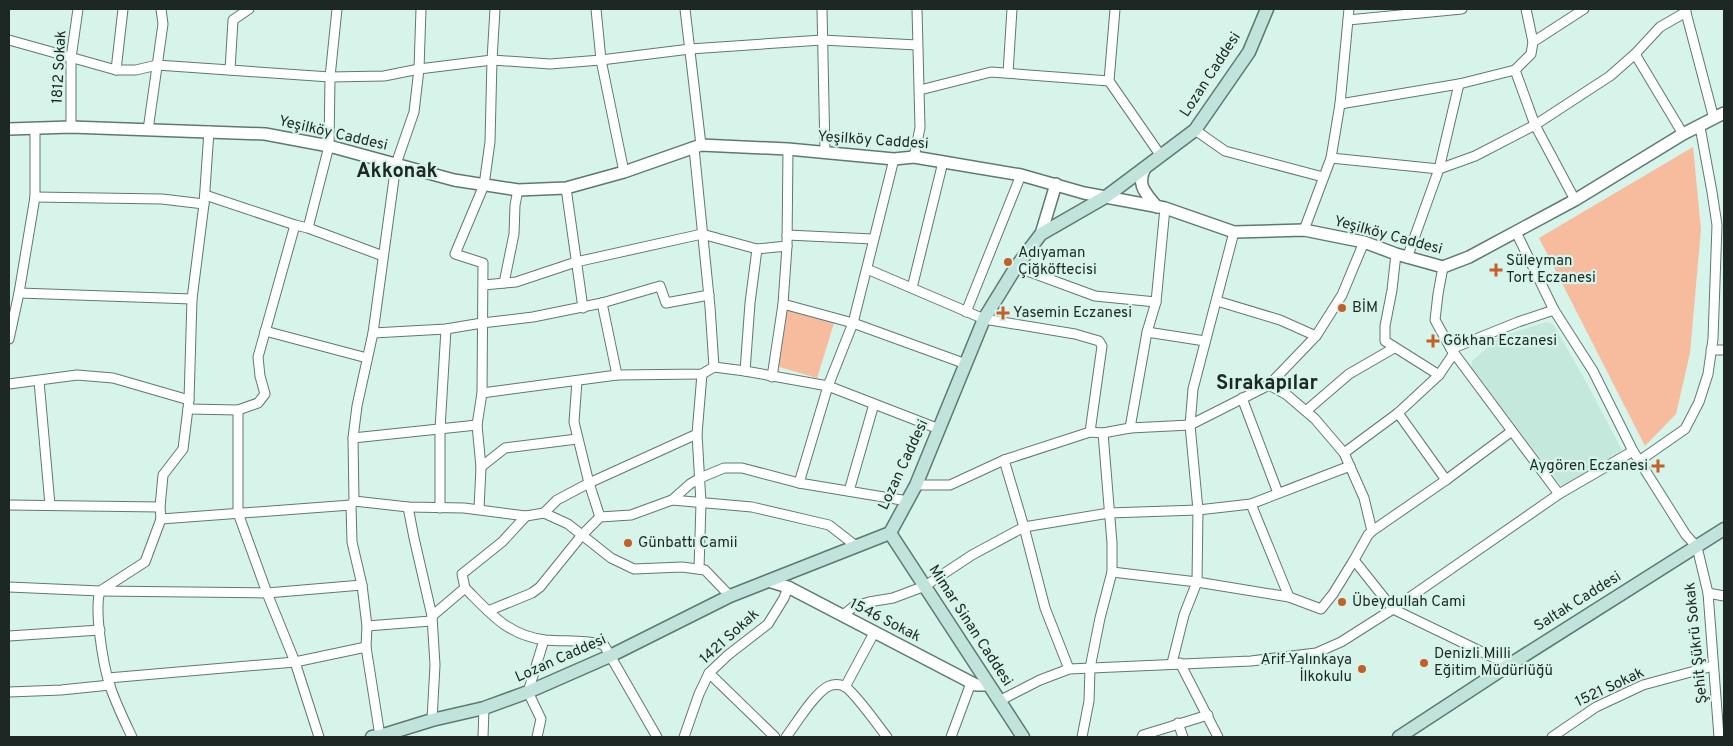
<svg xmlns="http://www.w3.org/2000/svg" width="1733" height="746" viewBox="0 0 1733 746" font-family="Overpass,sans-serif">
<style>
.built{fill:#c4e9dc}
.green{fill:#f7bb9e}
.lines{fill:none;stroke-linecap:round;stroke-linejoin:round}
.minor-casing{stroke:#5f7971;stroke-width:11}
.tertiary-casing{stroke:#5f7971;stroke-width:14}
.secondary-casing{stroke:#5f7971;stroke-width:15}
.minor{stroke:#fff;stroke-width:9}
.tertiary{stroke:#fff;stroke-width:11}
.secondary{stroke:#c0e3db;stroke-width:12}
.poi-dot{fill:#c36029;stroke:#d7f4ea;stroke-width:2}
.labels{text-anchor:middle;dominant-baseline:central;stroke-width:4.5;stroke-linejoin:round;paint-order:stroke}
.street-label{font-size:15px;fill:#1d2825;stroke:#d7f4ea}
.poi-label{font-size:15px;fill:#1d2825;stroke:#d7f4ea;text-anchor:start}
.district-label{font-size:20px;font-weight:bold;fill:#1d2825;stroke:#d7f4ea}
</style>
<rect width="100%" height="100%" fill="#d7f4ea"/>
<path class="built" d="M 1546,322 L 1553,324 L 1584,378 L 1622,450 L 1562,487 L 1471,367 L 1472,361 L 1499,337 Z"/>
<g class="green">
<path d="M 1693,147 L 1701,229 L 1690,353 L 1676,414 L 1645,446 L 1539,238 Z"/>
<path d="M 784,307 L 835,320 L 817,378 L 776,366 Z"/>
</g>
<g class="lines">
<defs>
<g id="minor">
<path d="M 596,9 L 601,60 L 624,172"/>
<path d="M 685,9 L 701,145"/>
<path d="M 822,9 L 825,153"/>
<path d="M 1115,9 L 1109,81 L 1161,156"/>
<path d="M 1685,9 L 1714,119"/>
<path d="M 1348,20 L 1462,9"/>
<path d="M 9,40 L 116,70 L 136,70 L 157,65 L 330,77 L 384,76 L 419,69 L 492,60 L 550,64 L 601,60 L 690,49 L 822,40 L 917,45"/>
<path d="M 1533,42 L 1584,9"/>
<path d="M 1635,54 L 1683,134"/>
<path d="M 116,70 L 123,9"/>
<path d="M 230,70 L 233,20 L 249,9"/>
<path d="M 1515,70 L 1535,125 L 1575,200"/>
<path d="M 1008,73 L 1012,9"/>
<path d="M 920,90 L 991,72 L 1109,81"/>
<path d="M 1340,104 L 1459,84 L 1515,70 L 1531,54 L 1533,42 L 1526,9"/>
<path d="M 71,127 L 71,58 L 78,9"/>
<path d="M 148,130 L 163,24 L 161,9"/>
<path d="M 1195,130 L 1225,151 L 1323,177"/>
<path d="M 694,148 L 710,307 L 714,367"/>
<path d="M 914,157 L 920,128 L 917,9"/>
<path d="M 1331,158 L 1439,169 L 1475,156 L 1535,125 L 1610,76 L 1635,54 L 1660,27 L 1686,12"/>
<path d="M 566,188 L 583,308"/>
<path d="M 205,195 L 295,225 L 308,228 L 383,256"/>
<path d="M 35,197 L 162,199 L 204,204"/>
<path d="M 308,228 L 329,146 L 330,77 L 337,9"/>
<path d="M 1304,230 L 1331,158 L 1340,104 L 1349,9"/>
<path d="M 1516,232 L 1554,310 L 1593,371 L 1633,451 L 1686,535 L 1697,547 L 1708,593 L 1719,737"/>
<path d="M 787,235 L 873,239"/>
<path d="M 1396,254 L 1392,290 L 1385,326 L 1385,341 L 1439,375"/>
<path d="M 1407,258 L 1439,169 L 1459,84"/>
<path d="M 1016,267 L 1095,296 L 1156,302"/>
<path d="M 1443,267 L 1438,294 L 1435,320 L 1451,349 L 1559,494"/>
<path d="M 867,269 L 984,319 L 1075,334 L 1099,341 L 1102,346 L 1090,432"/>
<path d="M 504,283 L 514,234 L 515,205 L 518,190"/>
<path d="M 484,285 L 516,282 L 576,262 L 702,234 L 757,249 L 787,246"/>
<path d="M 912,288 L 943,162"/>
<path d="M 19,293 L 192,299"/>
<path d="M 1217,301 L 1280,320 L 1316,336"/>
<path d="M 602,303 L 617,375"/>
<path d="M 783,304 L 853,323 L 966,364"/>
<path d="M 966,312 L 1021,175"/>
<path d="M 265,331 L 367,358"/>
<path d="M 1147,332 L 1205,341"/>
<path d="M 373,333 L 446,329 L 482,323 L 533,317 L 602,303 L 660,286 L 666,303 L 709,295"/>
<path d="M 9,339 L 19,293 L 35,197 L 35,129"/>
<path d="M 1451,349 L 1518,322 L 1554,310"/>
<path d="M 1711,350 L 1724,350"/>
<path d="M 745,371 L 750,303 L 757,249"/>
<path d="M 772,377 L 783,304 L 787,246 L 788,149"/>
<path d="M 39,381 L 50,505"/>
<path d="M 577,381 L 574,422 L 589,483 L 600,517"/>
<path d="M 9,384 L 77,375 L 113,378 L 189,400"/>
<path d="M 1269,385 L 1287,395 L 1315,419 L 1344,453 L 1364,498 L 1372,531 L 1368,535 L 1354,560 L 1393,609 L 1509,665"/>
<path d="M 482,393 L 617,375 L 702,374 L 714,367 L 745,371 L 828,386 L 939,429"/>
<path d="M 1242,398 L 1278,493"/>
<path d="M 188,409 L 238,410 L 258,403 L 265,394 L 260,376 L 258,357 L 295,225"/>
<path d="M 238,410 L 238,513 L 267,593 L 295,662 L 319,737"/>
<path d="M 1306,411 L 1349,374 L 1394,348"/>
<path d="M 1398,413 L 1446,480"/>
<path d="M 1130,428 L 1147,332 L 1156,302 L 1165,208"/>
<path d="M 353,438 L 477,425"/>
<path d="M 1344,453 L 1398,413 L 1439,375 L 1454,353"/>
<path d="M 1004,460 L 1024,527 L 1045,608 L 1069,669"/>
<path d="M 1639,461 L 1685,429 L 1699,402 L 1708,374 L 1713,339 L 1717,225 L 1712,192 L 1700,127"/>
<path d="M 481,467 L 505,448 L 577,439"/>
<path d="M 799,483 L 828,386 L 853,323 L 894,159"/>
<path d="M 916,485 L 950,485 L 1004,460 L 1090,432 L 1103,433 L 1130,428 L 1190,425 L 1269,385 L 1316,336 L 1342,295 L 1364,242"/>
<path d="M 849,491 L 874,404"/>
<path d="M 672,500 L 752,507 L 829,525 L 856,546"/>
<path d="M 354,501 L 408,507 L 464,508 L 526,516 L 544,513 L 568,524 L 611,558 L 634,569 L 682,567 L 705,570 L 730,596"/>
<path d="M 1251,504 L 1289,597"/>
<path d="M 9,505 L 160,507"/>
<path d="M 408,507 L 414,538 L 432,616 L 435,665 L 432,720"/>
<path d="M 440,508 L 440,429 L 446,329"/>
<path d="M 479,509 L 481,467 L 477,425 L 482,393 L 483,263 L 455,254 L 484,185 L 490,142 L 492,60 L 495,9"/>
<path d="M 544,513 L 557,500 L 589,483 L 697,434"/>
<path d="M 161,519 L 351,505"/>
<path d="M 1372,531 L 1446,480 L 1512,431"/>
<path d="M 699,569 L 701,503 L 697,434 L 702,374"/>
<path d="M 1112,572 L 1197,582 L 1289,597 L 1321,609 L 1333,594 L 1354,560"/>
<path d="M 9,587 L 100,591 L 267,593 L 362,585"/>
<path d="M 465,588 C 490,613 507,635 545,640 C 565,642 584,639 604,645 L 657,737"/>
<path d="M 1708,593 L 1724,596"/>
<path d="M 488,611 L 532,593 L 540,587 L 582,535 L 600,517 L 631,515 L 672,500 L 690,484 L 700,478 L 724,468 L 742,468 L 799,483 L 908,501"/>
<path d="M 432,616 L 465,588 L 462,574 L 502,542 L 526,516"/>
<path d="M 842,616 L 853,607 L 869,602 L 893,598 L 925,586 L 972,555 L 1024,527 L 1109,513 L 1198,510 L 1251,504 L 1350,466"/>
<path d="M 367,626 L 431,621"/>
<path d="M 9,636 L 100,630"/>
<path d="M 1172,663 L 1184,615 L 1197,582 L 1198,510 L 1190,425 L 1193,389 L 1234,232"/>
<path d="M 1180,663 L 1218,737"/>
<path d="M 709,673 L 775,737"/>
<path d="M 108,678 L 295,662 L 366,647"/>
<path d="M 845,687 L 874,633"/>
<path d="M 9,692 L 61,690 L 110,685"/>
<path d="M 999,701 L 1040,680 L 1069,669 L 1251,661 L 1316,653 L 1341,642 L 1393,609 L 1559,494 L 1633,451"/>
<path d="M 1178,723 L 1183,737"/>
<path d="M 380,736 L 366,647 L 367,626 L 362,585 L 352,542 L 351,505 L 354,501 L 353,438 L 357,406 L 373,333 L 396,164 L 414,112 L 419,69 L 421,9"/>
<path d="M 132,737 C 124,720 115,702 109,683 C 103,663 94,610 100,591 L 145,562 L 161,519 L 160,507 L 163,475 L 183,449 L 189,400 L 192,299 L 204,204 L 209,131"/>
<path d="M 483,737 L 484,708"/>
<path d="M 537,737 L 541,719 L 528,692 L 544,640"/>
<path d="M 684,737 L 699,694 L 709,673 L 728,655 L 768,624 L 784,598 L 788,587"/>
<path d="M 786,737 C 796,724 815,692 829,686 C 834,684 839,684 844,686 C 854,691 879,727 887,737"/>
<path d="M 951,737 L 971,683"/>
<path d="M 1082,737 L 1089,701 L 1090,668 L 1100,618 L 1112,572 L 1112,543 L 1103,433"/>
<path d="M 1142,737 L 1143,735 L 1208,715"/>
<path d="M 1552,737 L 1596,707 L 1643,685 L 1713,666"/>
</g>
<g id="tertiary">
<path d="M 9,129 L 71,127 L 265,134 L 329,146 L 454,180 L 518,190 L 566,188 L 624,172 L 701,145 L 788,149 L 894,159 L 914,157 L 1021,175 L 1084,193 L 1165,208 L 1234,232 L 1304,230 L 1364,242 L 1396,254 L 1443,267 L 1469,257 L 1575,200 L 1683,134 L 1724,113"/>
<path d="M 1145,168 C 1136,186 1146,193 1157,207"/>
<path d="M 1041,234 L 1056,184"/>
<path d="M 768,581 L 788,587 L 976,685 L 989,685"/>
</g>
<g id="secondary">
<path d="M 890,533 L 1023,737"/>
<path d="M 372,737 L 380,736 L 432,720 L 484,708 L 528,692 L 610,656 L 730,596 L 890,533 L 916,485 L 984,319 L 1016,267 L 1041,234 L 1107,196 L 1195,130 L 1249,52 L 1267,9"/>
<path d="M 1399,737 L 1509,665 L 1724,529"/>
</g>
</defs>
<use href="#minor" class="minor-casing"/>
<use href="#tertiary" class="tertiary-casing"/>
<use href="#secondary" class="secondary-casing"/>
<use href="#minor" class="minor"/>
<use href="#tertiary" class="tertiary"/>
<use href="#secondary" class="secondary"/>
</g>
<g class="poi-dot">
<circle cx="1008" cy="262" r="5"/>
<path d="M1493.5 262.5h5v5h5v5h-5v5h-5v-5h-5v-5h5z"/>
<circle cx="1342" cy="308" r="5"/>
<path d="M1000.5 305.5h5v5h5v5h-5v5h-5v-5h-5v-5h5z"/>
<path d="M1430.5 333.5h5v5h5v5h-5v5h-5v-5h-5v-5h5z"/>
<path d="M1655.5 458.5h5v5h5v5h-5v5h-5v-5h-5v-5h5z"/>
<circle cx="628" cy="543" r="5"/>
<circle cx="1342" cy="602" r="5"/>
<circle cx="1424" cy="663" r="5"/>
<circle cx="1362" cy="669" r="5"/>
</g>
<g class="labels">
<g class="street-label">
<text transform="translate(60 67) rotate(-87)">1812 Sokak</text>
<text transform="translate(1211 75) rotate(-57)">Lozan Caddesi</text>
<text transform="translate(333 134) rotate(13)">Yeşilköy Caddesi</text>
<text transform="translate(873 141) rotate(4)">Yeşilköy Caddesi</text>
<text transform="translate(1388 236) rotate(15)">Yeşilköy Caddesi</text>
<text transform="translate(904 465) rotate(-65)">Lozan Caddesi</text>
<text transform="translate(1578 602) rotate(-32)">Saltak Caddesi</text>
<text transform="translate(885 621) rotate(27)">1546 Sokak</text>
<text transform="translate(970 626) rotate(57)">Mimar Sinan Caddesi</text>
<text transform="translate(730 637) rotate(-42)">1421 Sokak</text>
<text transform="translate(1697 643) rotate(-96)">Şehit Şükrü Sokak</text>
<text transform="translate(561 659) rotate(-24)">Lozan Caddesi</text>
<text transform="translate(1610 688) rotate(-25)">1521 Sokak</text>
</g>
<g class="poi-label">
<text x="1018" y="253">Adıyaman<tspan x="1018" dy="17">Çiğköftecisi</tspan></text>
<text x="1506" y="261">Süleyman<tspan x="1506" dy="17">Tort Eczanesi</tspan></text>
<text x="1352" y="308">BİM</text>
<text x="1013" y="313">Yasemin Eczanesi</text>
<text x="1443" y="341">Gökhan Eczanesi</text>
<text x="1648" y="466" text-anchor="end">Aygören Eczanesi</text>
<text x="638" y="543">Günbattı Camii</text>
<text x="1352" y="602">Übeydullah Cami</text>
<text x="1434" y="654">Denizli Milli<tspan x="1434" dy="17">Eğitim Müdürlüğü</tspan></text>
<text x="1352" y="660" text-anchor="end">Arif Yalınkaya<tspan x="1352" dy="17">İlkokulu</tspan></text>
</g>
<g class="district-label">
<text x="397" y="172">Akkonak</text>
<text x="1267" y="384">Sırakapılar</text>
</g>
</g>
<rect width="1733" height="746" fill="none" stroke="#1d2825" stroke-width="20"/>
</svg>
